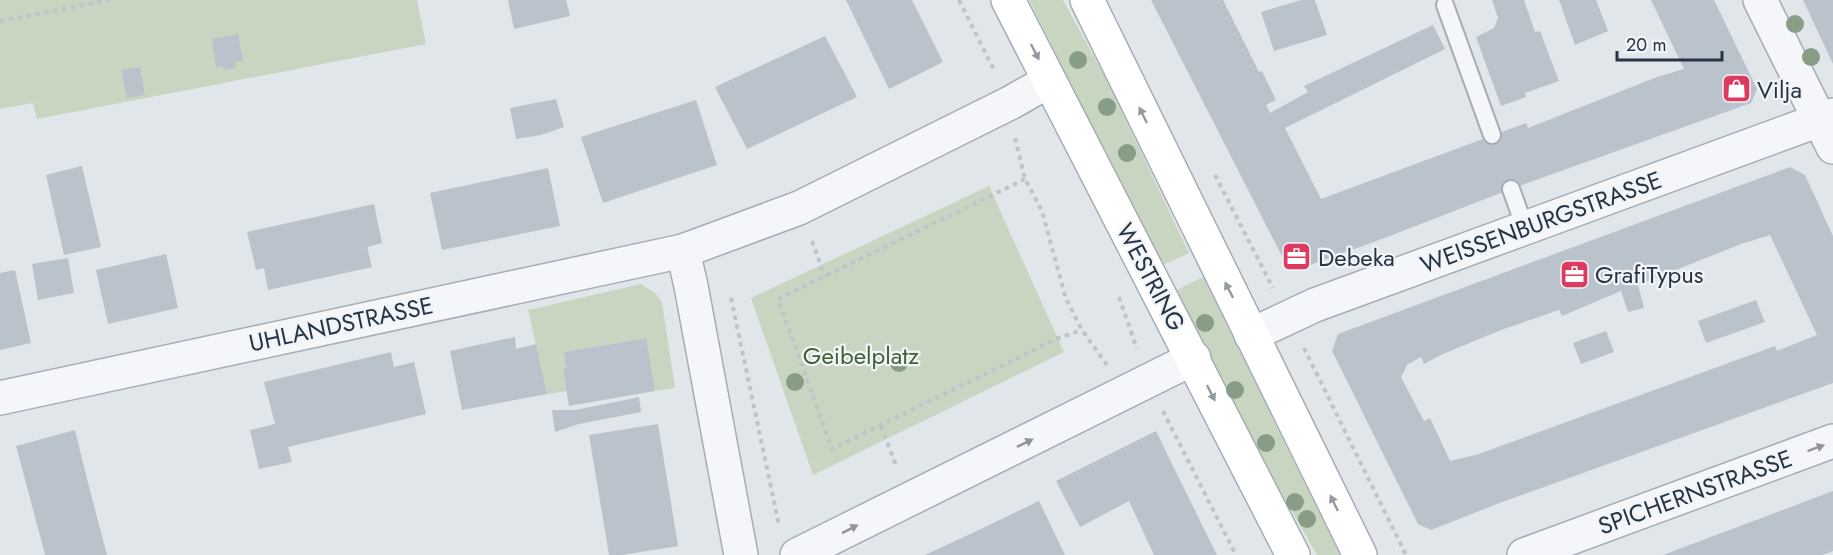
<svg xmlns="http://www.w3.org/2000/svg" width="1833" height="555" viewBox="0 0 1833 555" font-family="Jost,sans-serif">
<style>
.green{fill:#c8d6c1}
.building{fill:#bac2cb;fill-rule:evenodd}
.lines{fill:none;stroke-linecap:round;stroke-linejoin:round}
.service-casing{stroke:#a5adb6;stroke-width:20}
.minor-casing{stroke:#a5adb6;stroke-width:36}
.secondary-casing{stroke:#a5adb6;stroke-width:36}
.path{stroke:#bfc4ca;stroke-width:4;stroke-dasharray:4.5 4.5;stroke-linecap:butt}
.service{stroke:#f4f6f9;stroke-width:16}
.minor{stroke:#f4f6f9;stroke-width:33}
.secondary{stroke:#fff;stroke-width:33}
.tree{fill:#889d86}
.oneway{fill:#939aa2}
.oneway2{fill:#8e959e}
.labels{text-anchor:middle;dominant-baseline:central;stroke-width:4.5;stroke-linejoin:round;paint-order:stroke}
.poi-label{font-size:24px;fill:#273444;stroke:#f1f4f8;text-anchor:start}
.street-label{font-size:24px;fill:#273444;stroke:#f1f4f8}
.park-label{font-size:24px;fill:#406133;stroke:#f1f4f8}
</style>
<rect width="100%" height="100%" fill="#e1e6eb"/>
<g class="green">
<path d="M 0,0 L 417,0 L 426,44 L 37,119 L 33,103 L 0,109 Z"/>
<path d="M 1029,0 L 1063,0 L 1106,79 L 1189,253 L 1161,266 Z"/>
<path d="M 989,186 L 1064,352 L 813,475 L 751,298 Z"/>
<path d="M 1203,277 L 1340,555 L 1317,555 L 1271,475 L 1175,291 Z"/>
<path d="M 641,284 L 655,293 L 662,302 L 675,388 L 655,391 L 645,338 L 564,352 L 566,369 L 563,370 L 567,391 L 547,394 L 528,310 Z"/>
</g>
<g class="building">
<path d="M 508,0 L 566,0 L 570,16 L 514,29 Z"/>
<path d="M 846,0 L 912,0 L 943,62 L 889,89 Z"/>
<path d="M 1151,0 L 1223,0 L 1259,72 L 1262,71 L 1276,100 L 1266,105 L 1270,113 L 1308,92 L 1304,86 L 1433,25 L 1445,49 L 1285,128 L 1321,199 L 1526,123 L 1528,128 L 1657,77 L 1684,69 L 1651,0 L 1714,0 L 1757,89 L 1751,103 L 1511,189 L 1382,239 L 1296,270 L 1287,266 Z"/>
<path d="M 1301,0 L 1315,0 L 1327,35 L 1274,51 L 1261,12 Z"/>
<path d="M 1492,0 L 1524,0 L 1535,32 L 1540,31 L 1559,81 L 1525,93 L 1526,97 L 1501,106 L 1476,37 L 1494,28 L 1498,18 Z"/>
<path d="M 1559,0 L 1596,0 L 1608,31 L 1575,45 Z"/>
<path d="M 1803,0 L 1833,0 L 1833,64 Z"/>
<path d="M 238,34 L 243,61 L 235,62 L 236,68 L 223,70 L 223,66 L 216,67 L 212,39 Z"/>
<path d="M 825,36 L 857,97 L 747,149 L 715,87 Z"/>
<path d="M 140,67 L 145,95 L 127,98 L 121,70 Z"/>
<path d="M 556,99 L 564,127 L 541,135 L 516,139 L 510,108 Z"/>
<path d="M 696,100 L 717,165 L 603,203 L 581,137 Z"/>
<path d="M 82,166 L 101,247 L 64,255 L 46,175 Z"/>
<path d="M 1790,167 L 1805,175 L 1833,236 L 1833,383 L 1497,504 L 1431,530 L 1418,524 L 1332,351 L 1338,334 ZM 1770,235 L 1817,335 L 1777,351 L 1775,346 L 1479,454 L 1450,461 L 1430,418 L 1424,421 L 1401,377 L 1407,365 L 1421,357 L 1424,364 L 1443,354 L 1501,330 L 1559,310 L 1562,316 L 1621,291 L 1628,312 L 1644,308 L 1638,285 L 1741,244 Z"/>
<path d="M 548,168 L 560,226 L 442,250 L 430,193 Z"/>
<path d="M 374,204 L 382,243 L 367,247 L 372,267 L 268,290 L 264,268 L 256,270 L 247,232 Z"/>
<path d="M 166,254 L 178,308 L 108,324 L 96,270 Z"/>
<path d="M 68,258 L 74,293 L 38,300 L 32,264 Z"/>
<path d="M 15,270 L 31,343 L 0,350 L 0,273 Z"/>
<path d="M 1756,300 L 1765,322 L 1706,343 L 1698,321 Z"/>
<path d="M 1606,331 L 1614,352 L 1581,364 L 1573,343 Z"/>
<path d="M 515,337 L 516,349 L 536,344 L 547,394 L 462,410 L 450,351 Z"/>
<path d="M 646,338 L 655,391 L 569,406 L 563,369 L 566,369 L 564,352 Z"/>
<path d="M 391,352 L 394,367 L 414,362 L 426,414 L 288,447 L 292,462 L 259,469 L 250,430 L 275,424 L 264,382 Z"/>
<path d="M 639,397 L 641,412 L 579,424 L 555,432 L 552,410 L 576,410 Z"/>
<path d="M 658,424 L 678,546 L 622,555 L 609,555 L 589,435 Z"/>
<path d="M 75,430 L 87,479 L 107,555 L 45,555 L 42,543 L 16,446 Z"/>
<path d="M 1156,431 L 1172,464 L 1217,555 L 1154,555 L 1129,501 L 1080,527 L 1056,481 Z"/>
<path d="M 1833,491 L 1833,551 L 1822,555 L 1663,555 Z"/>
<path d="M 1039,501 L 1065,555 L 925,555 L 983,528 Z"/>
</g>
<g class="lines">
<defs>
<g id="service">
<path d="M 1445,5 L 1492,135"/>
<path d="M 1511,189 L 1525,228"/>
</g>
<g id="minor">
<path d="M 1760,0 L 1833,147"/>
<path d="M 683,251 L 691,286 L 741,555"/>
<path d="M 1251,335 L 1315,305 L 1833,115"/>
<path d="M 0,398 L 683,251 L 799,208 L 1010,103 L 1049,81"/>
<path d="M 797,555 L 1194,358"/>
<path d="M 1524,555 L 1833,441"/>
</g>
<g id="secondary">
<path d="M 1008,0 L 1293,555"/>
<path d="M 1087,0 L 1360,555"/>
</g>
</defs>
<use href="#service" class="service-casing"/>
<use href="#minor" class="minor-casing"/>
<use href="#secondary" class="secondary-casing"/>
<g class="path">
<path d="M 959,0 L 995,72"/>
<path d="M 0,21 L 110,0"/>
<path d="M 1015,138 L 1025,179 L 1042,211 L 1066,299 L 1082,330 L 1107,365"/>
<path d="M 1215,175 L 1273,288"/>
<path d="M 1025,179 L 778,299 L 832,449 L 1058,338 L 1082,330"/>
<path d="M 812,241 L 825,277"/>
<path d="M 1119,297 L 1137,349"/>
<path d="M 731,298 L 779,525"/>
<path d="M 1304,348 L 1406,555"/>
<path d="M 1163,411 L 1236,555"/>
<path d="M 881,426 L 897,468"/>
</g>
<use href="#service" class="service"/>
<use href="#minor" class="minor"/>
<use href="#secondary" class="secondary"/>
</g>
<g class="tree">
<circle cx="1795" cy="24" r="9"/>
<circle cx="1811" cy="57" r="9"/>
<circle cx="1078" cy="60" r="9"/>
<circle cx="1107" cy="107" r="9"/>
<circle cx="1127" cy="153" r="9"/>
<circle cx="1205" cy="323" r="9"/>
<circle cx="899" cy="363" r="9"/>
<circle cx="795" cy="382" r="9"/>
<circle cx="1235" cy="390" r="9"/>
<circle cx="1266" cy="443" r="9"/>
<circle cx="1295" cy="502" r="9"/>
<circle cx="1307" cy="519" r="9"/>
</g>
<defs><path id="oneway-solid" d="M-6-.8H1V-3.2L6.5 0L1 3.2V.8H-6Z" transform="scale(1.5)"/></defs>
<g class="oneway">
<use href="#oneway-solid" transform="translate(1035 52) rotate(63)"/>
<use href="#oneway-solid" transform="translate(1143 115) rotate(-116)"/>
<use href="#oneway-solid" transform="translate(1229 290) rotate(-117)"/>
<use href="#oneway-solid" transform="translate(1211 393) rotate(63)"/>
<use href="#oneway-solid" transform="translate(1334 503) rotate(-116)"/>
</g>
<g class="oneway2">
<use href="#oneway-solid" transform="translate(1025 443) rotate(-26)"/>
<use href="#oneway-solid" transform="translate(1816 448) rotate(-20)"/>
<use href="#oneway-solid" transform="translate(850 529) rotate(-27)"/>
</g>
<defs>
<symbol id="shop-square" viewBox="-11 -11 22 22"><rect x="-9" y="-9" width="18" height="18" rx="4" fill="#db3b5f" stroke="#f1f4f8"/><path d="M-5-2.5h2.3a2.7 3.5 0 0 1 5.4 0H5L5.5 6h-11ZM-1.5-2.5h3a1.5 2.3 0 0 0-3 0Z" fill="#fff"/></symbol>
<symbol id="office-square" viewBox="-11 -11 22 22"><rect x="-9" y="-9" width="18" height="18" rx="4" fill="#db3b5f" stroke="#f1f4f8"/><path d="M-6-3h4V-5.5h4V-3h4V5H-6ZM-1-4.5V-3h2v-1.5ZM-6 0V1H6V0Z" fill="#fff"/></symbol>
</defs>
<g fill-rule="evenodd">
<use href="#shop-square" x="1720" y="72" width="33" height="33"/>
<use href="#office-square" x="1280" y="240" width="33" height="33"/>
<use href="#office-square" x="1558" y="258" width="33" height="33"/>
</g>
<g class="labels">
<g class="poi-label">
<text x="1757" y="89">Vilja</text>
<text x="1318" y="257">Debeka</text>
<text x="1595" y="274">GrafiTypus</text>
</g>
<g class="street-label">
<text transform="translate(1541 222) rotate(-20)">WEISSENBURGSTRASSE</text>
<text transform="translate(1151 277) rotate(62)">WESTRING</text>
<text transform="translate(341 324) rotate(-12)">UHLANDSTRASSE</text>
<text transform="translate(1695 492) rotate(-20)">SPICHERNSTRASSE</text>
</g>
<g class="park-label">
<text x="861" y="355">Geibelplatz</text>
</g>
</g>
<path d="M1617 51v9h105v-9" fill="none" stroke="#273444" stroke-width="3"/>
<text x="1626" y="51" font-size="18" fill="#273444" stroke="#f1f4f8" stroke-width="4.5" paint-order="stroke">20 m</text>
</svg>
